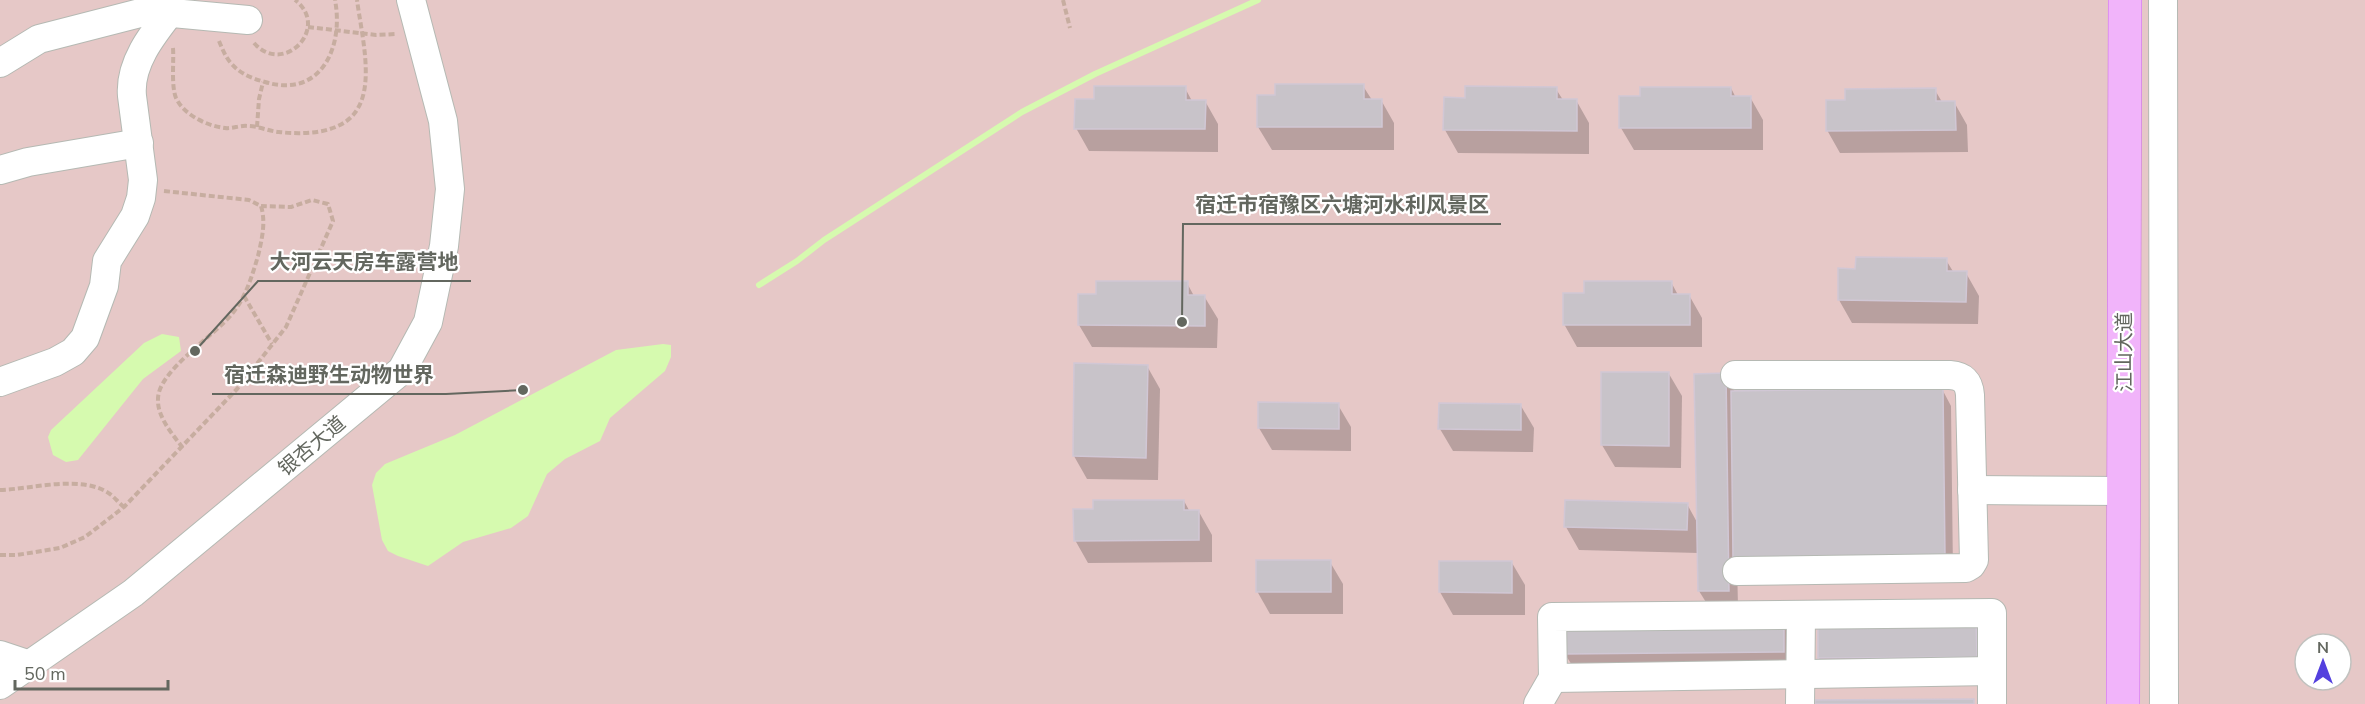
<svg xmlns="http://www.w3.org/2000/svg" width="2365" height="704" viewBox="0 0 2365 704" font-family="'Nunito Sans','Noto Sans SC',sans-serif">
<style>
.green{fill:#e6c8c7;fill-rule:evenodd}
.water{fill:#d6faaf}
.shadow{fill:#0003}
.lines{fill:none;stroke-linecap:round;stroke-linejoin:round}
.stream{stroke:#d6faaf;stroke-width:6}
.building{fill:#c8c3c9;stroke:#d1c7d5;stroke-width:1.5}
.minor-casing{stroke:#b5b9b3;stroke-width:30}
.major-casing{stroke:#ca69e9;stroke-width:34}
.path{stroke:#c7ada0;stroke-width:4;stroke-dasharray:6 3;stroke-linecap:butt}
.minor{stroke:#fff;stroke-width:28}
.major{stroke:#f1b4fa;stroke-width:33}
.labels{text-anchor:middle;dominant-baseline:central;stroke-width:4.5;stroke-linejoin:round;paint-order:stroke}
.street-label{font-size:20px;fill:#63675f;stroke:#fff}
.leader{fill:none;stroke:#63675f;stroke-width:2}
.callout-dot{fill:#63675f;stroke:#fff;stroke-width:2}
.callout-label{font-size:21px;text-anchor:middle;font-weight:bold;fill:#63675f;stroke:#fff;stroke-width:4.5;stroke-linejoin:round;paint-order:stroke}
</style>
<rect width="100%" height="100%" fill="#efe8f0"/>
<path class="green" d="M 0,0 L 2365,0 L 2365,704 L 0,704 ZM 2305,644 L 2341,644 L 2341,680 L 2305,680 Z"/>
<g class="water">
<path d="M 162,334 L 179,337 L 181,351 L 143,379 L 78,460 L 66,462 L 53,455 L 48,437 L 51,430 L 144,343 Z"/>
<path d="M 663,344 L 671,345 L 671,357 L 665,371 L 610,418 L 600,441 L 565,459 L 547,474 L 528,516 L 511,528 L 463,542 L 428,566 L 398,556 L 388,551 L 382,540 L 372,485 L 376,473 L 385,464 L 455,435 L 616,350 Z"/>
</g>
<g class="shadow">
<path d="M 1363,86 L 1372,100 L 1381,100 L 1394,123 L 1394,150 L 1272,150 L 1258,127 L 1276,97 Z"/>
<path d="M 1185,88 L 1192,101 L 1205,101 L 1218,124 L 1218,152 L 1089,151 L 1076,128 Z"/>
<path d="M 1731,88 L 1736,98 L 1750,97 L 1763,120 L 1763,150 L 1634,150 L 1621,128 Z"/>
<path d="M 1556,89 L 1563,100 L 1576,100 L 1589,123 L 1589,154 L 1458,153 L 1445,130 Z"/>
<path d="M 1935,90 L 1942,102 L 1954,102 L 1967,125 L 1968,152 L 1840,153 L 1827,130 L 1847,101 Z"/>
<path d="M 1946,260 L 1954,273 L 1966,273 L 1979,296 L 1978,324 L 1852,323 L 1839,300 Z"/>
<path d="M 1671,282 L 1678,295 L 1689,295 L 1702,318 L 1702,347 L 1577,347 L 1564,324 L 1585,294 Z"/>
<path d="M 1187,283 L 1194,296 L 1204,296 L 1218,319 L 1217,348 L 1092,347 L 1079,325 L 1098,295 Z"/>
<path d="M 1147,366 L 1160,389 L 1158,480 L 1087,479 L 1074,456 Z"/>
<path d="M 1669,374 L 1682,396 L 1681,468 L 1615,467 L 1602,445 Z"/>
<path d="M 1725,375 L 1735,392 L 1942,389 L 1951,406 L 1953,573 L 1737,563 L 1738,607 L 1709,607 L 1699,591 L 1699,553 L 1579,550 L 1566,527 L 1687,504 L 1698,524 Z"/>
<path d="M 1338,405 L 1351,427 L 1351,451 L 1272,450 L 1259,428 Z"/>
<path d="M 1521,406 L 1534,428 L 1533,452 L 1453,451 L 1440,429 Z"/>
<path d="M 1184,501 L 1190,512 L 1199,512 L 1212,535 L 1212,562 L 1088,563 L 1075,540 Z"/>
<path d="M 1330,562 L 1343,584 L 1343,614 L 1270,614 L 1257,591 Z"/>
<path d="M 1512,563 L 1525,585 L 1525,615 L 1453,615 L 1440,592 Z"/>
<path d="M 1976,622 L 1985,638 L 1985,673 L 1829,674 L 1819,658 Z"/>
<path d="M 1783,623 L 1792,640 L 1793,668 L 1575,670 L 1565,654 Z"/>
</g>
<g class="lines">
<path class="stream" d="M 759,285 L 797,261 L 824,240 L 1022,112 L 1095,74 L 1258,0"/>
</g>
<g class="building">
<path d="M 1275,84 L 1364,84 L 1364,99 L 1382,99 L 1382,127 L 1257,127 L 1257,95 L 1275,95 Z"/>
<path d="M 1094,86 L 1186,86 L 1186,100 L 1206,100 L 1205,129 L 1074,129 L 1075,99 L 1094,99 Z"/>
<path d="M 1465,86 L 1557,87 L 1557,99 L 1577,99 L 1577,131 L 1443,130 L 1444,97 L 1465,98 Z"/>
<path d="M 1640,87 L 1731,87 L 1731,96 L 1751,96 L 1751,128 L 1619,128 L 1619,96 L 1640,96 Z"/>
<path d="M 1936,88 L 1936,101 L 1955,101 L 1956,130 L 1826,131 L 1826,100 L 1845,100 L 1845,89 Z"/>
<path d="M 1856,257 L 1947,258 L 1947,271 L 1967,271 L 1966,302 L 1838,300 L 1838,268 L 1855,269 Z"/>
<path d="M 1096,281 L 1188,281 L 1188,295 L 1205,295 L 1205,326 L 1078,325 L 1078,294 L 1096,294 Z"/>
<path d="M 1584,281 L 1672,281 L 1672,294 L 1690,294 L 1690,325 L 1563,325 L 1563,293 L 1584,293 Z"/>
<path d="M 1074,363 L 1148,365 L 1146,458 L 1073,456 Z"/>
<path d="M 1601,372 L 1669,372 L 1669,446 L 1601,445 Z"/>
<path d="M 1726,373 L 1729,591 L 1698,591 L 1694,374 Z"/>
<path d="M 1943,388 L 1945,556 L 1733,559 L 1731,391 Z"/>
<path d="M 1258,402 L 1339,403 L 1339,429 L 1258,428 Z"/>
<path d="M 1439,403 L 1521,404 L 1521,430 L 1438,429 Z"/>
<path d="M 1093,500 L 1184,500 L 1184,510 L 1199,510 L 1199,540 L 1074,541 L 1073,509 L 1093,509 Z"/>
<path d="M 1565,500 L 1688,503 L 1687,530 L 1564,527 Z"/>
<rect x="1256" y="560" width="75" height="32"/>
<path d="M 1439,561 L 1512,561 L 1512,593 L 1439,592 Z"/>
<path d="M 1976,620 L 1977,657 L 1818,658 L 1818,621 Z"/>
<path d="M 1784,622 L 1784,652 L 1564,654 L 1564,623 Z"/>
<path d="M 1974,699 L 1974,704 L 1815,704 L 1815,700 Z"/>
</g>
<g class="lines">
<defs>
<g id="minor">
<path d="M 2163,0 L 2164,704"/>
<path d="M 151,11 L 248,20"/>
<path d="M 0,63 L 39,39 L 148,11"/>
<path d="M 0,170 L 28,162 L 139,143"/>
<path d="M 1735,375 L 1950,375 C 1963,376 1969,382 1970,395 L 1974,560 L 1971,565 L 1966,568 L 1737,571"/>
<path d="M 0,382 L 55,362 L 73,352 L 85,338 L 104,286 L 107,261 L 135,216 L 141,198 L 143,180 L 132,96 C 129,64 152,35 171,11"/>
<path d="M 1972,490 L 2124,491"/>
<path d="M 0,655 L 30,665"/>
<path d="M 1553,678 L 1992,671"/>
<path d="M 0,685 L 133,593 L 402,370 L 428,322 L 444,246 L 450,189 L 443,121 L 411,0"/>
<path d="M 1538,704 L 1553,678 L 1552,617 L 1992,613 L 1992,704"/>
<path d="M 1800,704 L 1801,615"/>
</g>
<path id="major" d="M 2123,704 L 2125,0"/>
</defs>
<use href="#minor" class="minor-casing"/>
<use href="#major" class="major-casing"/>
<g class="path">
<path d="M 1063,0 L 1070,28"/>
<path d="M 308,27 L 376,35 L 397,34"/>
<path d="M 219,41 C 222,48 225,56 230,62 C 240,74 251,78 265,82 C 321,99 344,47 335,0"/>
<path d="M 254,43 C 284,77 331,27 295,0"/>
<path d="M 173,48 C 174,61 171,86 176,98 C 184,115 207,126 225,128 C 232,129 240,125 248,126 C 258,126 268,131 279,132 C 304,135 344,134 358,108 C 374,81 361,31 357,0"/>
<path d="M 257,127 L 259,99 L 263,82"/>
<path d="M 164,191 L 249,200 L 261,206 C 266,222 262,239 258,256 C 252,276 246,297 232,314 C 214,336 158,371 158,399 C 157,417 173,435 183,448"/>
<path d="M 244,296 L 272,344"/>
<path d="M 0,490 C 33,489 82,474 110,494 C 115,498 119,503 124,507"/>
<path d="M 0,555 L 17,555 L 60,548 L 85,537 L 124,507 L 237,389 L 286,327 L 333,221 L 328,204 L 312,200 L 291,207 L 261,206"/>
</g>
<use href="#minor" class="minor"/>
<use href="#major" class="major"/>
</g>
<g class="labels">
<g class="street-label">
<text transform="translate(2124 352) rotate(-90)">江山大道</text>
<text transform="translate(312 446) rotate(-40)">银杏大道</text>
</g>
</g>
<path class="leader" d="M1182 322L1183 224H1501M195 351L258 281H471M523 390L446 394H212"/>
<g class="callout-dot">
<circle cx="1182" cy="322" r="6"/>
<circle cx="195" cy="351" r="6"/>
<circle cx="523" cy="390" r="6"/>
</g>
<g class="callout-label">
<text x="1342" y="212">宿迁市宿豫区六塘河水利风景区</text>
<text x="364" y="269">大河云天房车露营地</text>
<text x="329" y="382">宿迁森迪野生动物世界</text>
</g>
<g transform="translate(2323 662)"><circle r="28" fill="#ffffff" stroke="#c1c2bf" stroke-width="1.5"/>
<path d="M0-4.5L10 22L0 15L-10 22Z" fill="#5340de"/>
<text y="-9" font-size="16" font-weight="bold" text-anchor="middle" fill="#63675f">N</text>
</g>
<path d="M15 680v9h153v-9" fill="none" stroke="#63675f" stroke-width="3"/>
<text x="24" y="680" font-size="18" fill="#63675f" stroke="#ffffff" stroke-width="4.5" paint-order="stroke">50 m</text>
</svg>
